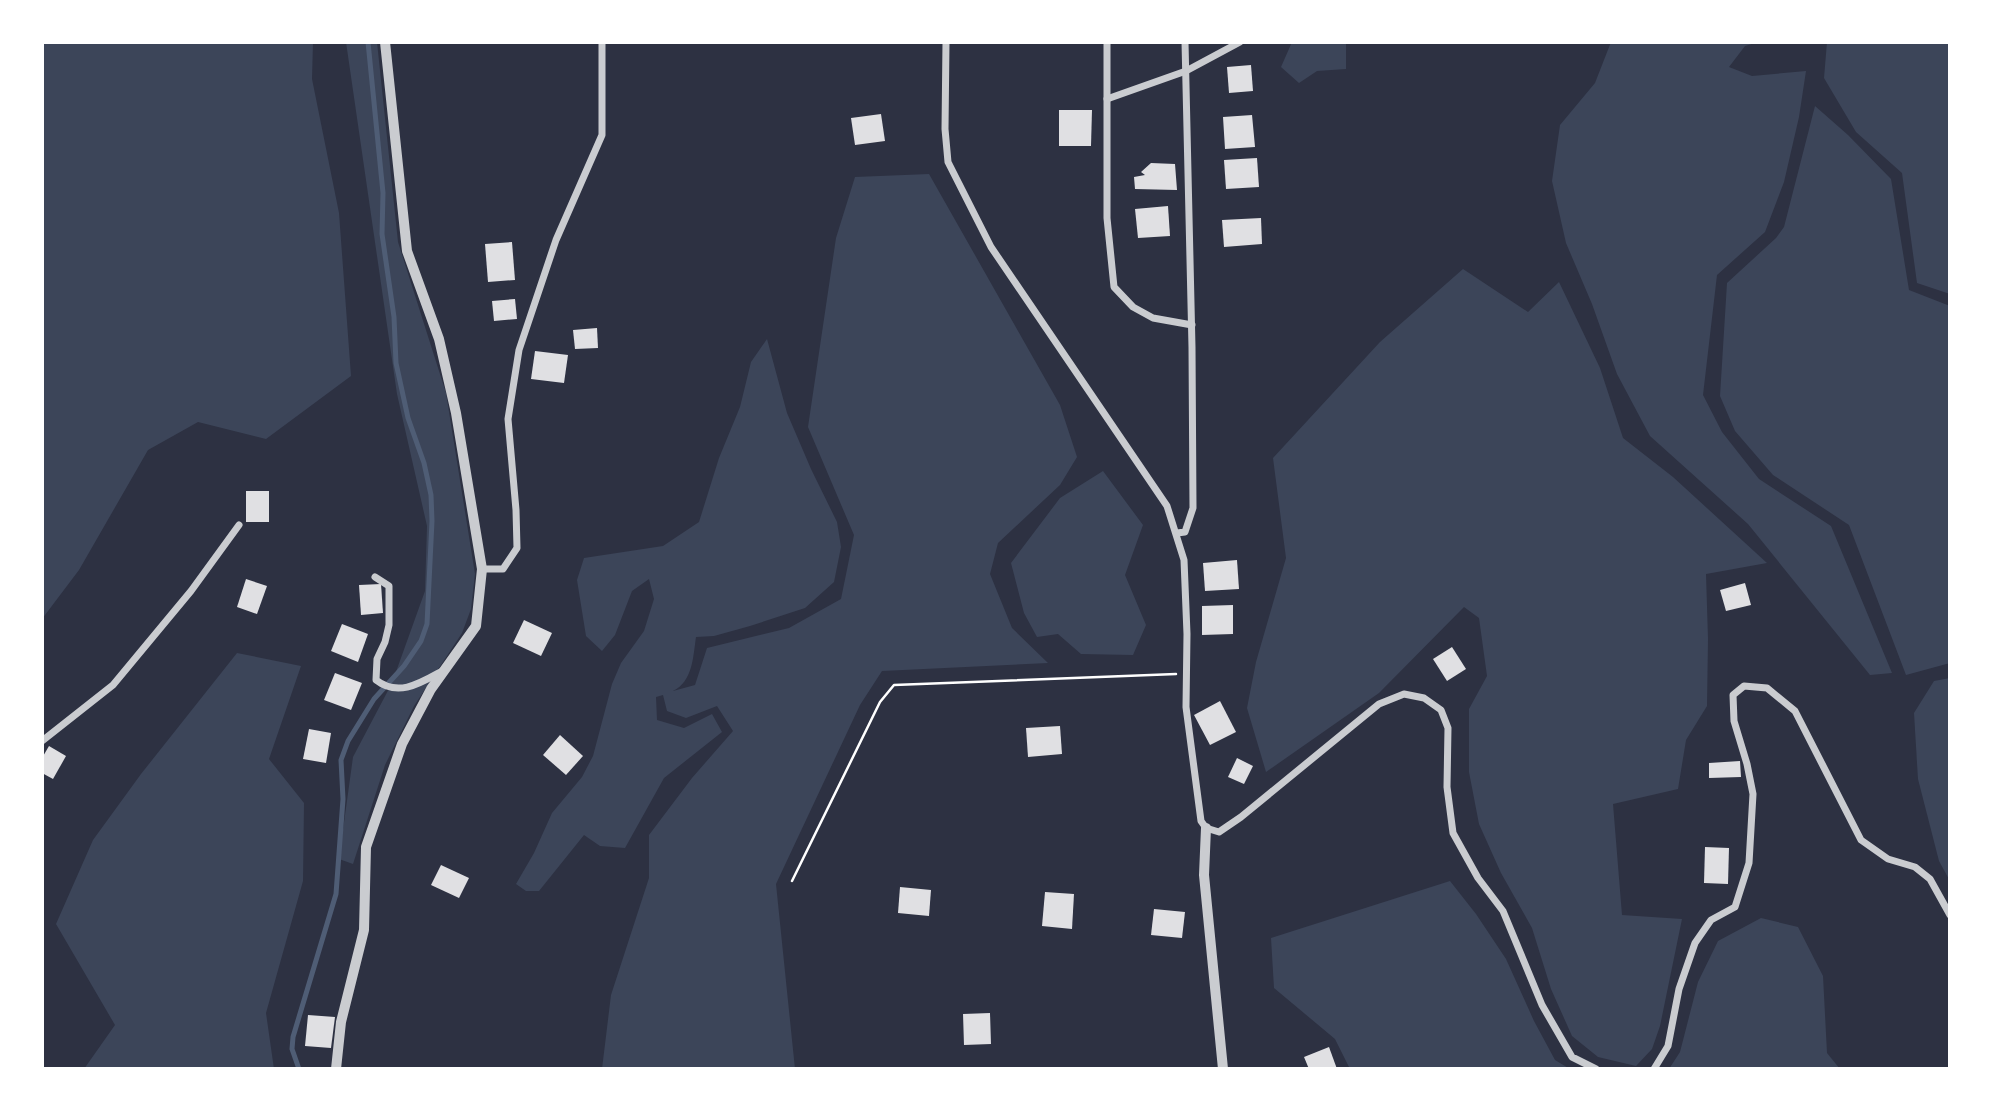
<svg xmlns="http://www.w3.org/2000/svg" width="1992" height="1111" viewBox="0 0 1992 1111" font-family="'Exo 2',sans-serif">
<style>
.green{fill:#3c4559}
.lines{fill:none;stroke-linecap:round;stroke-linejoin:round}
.stream{stroke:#4f5d75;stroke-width:5}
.building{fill:#e0e0e3}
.path{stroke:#fff;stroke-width:2.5}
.minor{stroke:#caccd0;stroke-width:7}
.tertiary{stroke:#caccd0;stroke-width:10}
</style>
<rect width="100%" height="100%" fill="#2d3142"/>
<g class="green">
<path d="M 42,42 L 313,42 L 312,79 L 339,213 L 351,376 L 266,439 L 198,422 L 148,450 L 79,570 L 42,619 Z"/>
<path d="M 346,42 L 377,42 L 398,242 L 446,393 L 475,574 L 471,609 L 462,633 L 414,706 L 385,765 L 353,864 L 339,859 L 353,757 L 392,683 L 425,591 L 427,526 L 397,394 Z"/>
<path d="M 1292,42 L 1346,42 L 1346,69 L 1317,71 L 1299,83 L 1281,67 Z"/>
<path d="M 1611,42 L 1758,42 L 1745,46 L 1729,67 L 1752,76 L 1806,71 L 1799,117 L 1784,182 L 1765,232 L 1717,275 L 1703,395 L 1722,432 L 1759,479 L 1831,526 L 1892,673 L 1870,675 L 1748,524 L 1650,436 L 1617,374 L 1592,304 L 1566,243 L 1552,181 L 1560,125 L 1595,83 Z"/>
<path d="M 1827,42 L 1950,42 L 1950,294 L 1917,283 L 1902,173 L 1856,132 L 1824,78 Z"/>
<path d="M 1815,106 L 1848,135 L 1891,179 L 1909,290 L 1950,306 L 1950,663 L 1906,675 L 1849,525 L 1773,475 L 1735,431 L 1720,396 L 1727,283 L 1776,238 L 1784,227 Z"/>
<path d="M 929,174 L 1060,405 L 1077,457 L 1060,485 L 998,543 L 990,574 L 1012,628 L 1048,663 L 882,671 L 860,705 L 776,884 L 795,1069 L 602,1069 L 611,995 L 649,878 L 649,835 L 692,778 L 733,731 L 717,706 L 686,718 L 667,711 L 663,695 L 656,697 L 657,720 L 684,728 L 712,714 L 722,732 L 664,778 L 625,848 L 600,846 L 584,835 L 539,891 L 526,891 L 516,884 L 534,853 L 552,813 L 582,777 L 593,756 L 612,684 L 621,663 L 644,631 L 654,599 L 649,579 L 632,591 L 615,635 L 602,651 L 586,636 L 577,580 L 584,558 L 663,546 L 699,522 L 719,458 L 740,407 L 751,362 L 767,339 L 787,413 L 811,469 L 837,522 L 841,547 L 834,582 L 805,608 L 750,626 L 714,636 L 696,637 C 693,657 693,681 673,691 L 695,685 L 707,648 L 789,628 L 841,599 L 854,535 L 808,427 L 836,238 L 855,177 Z"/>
<path d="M 1463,269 L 1528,312 L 1559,282 L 1600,368 L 1623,438 L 1673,477 L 1767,563 L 1706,574 L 1708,639 L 1707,706 L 1686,740 L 1678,789 L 1613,804 L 1622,915 L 1682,919 L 1660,1026 L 1652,1049 L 1636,1066 L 1598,1057 L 1572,1036 L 1551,989 L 1532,928 L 1501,873 L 1479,824 L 1469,772 L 1469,709 L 1487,676 L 1479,618 L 1464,607 L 1379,693 L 1266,772 L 1247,708 L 1256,662 L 1286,558 L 1273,458 L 1380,342 Z"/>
<path d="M 1103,471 L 1143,525 L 1125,575 L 1146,625 L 1133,655 L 1081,654 L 1058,634 L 1037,637 L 1024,613 L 1011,563 L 1060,498 Z"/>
<path d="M 237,653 L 301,666 L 269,759 L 304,803 L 303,881 L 266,1013 L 274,1069 L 84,1069 L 115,1025 L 56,924 L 93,840 L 141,774 Z"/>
<path d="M 1950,678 L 1950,881 L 1939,861 L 1918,779 L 1914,713 L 1934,681 Z"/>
<path d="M 1450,881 L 1476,914 L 1506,959 L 1534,1021 L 1555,1060 L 1570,1069 L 1350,1069 L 1335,1039 L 1274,988 L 1271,938 Z"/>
<path d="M 1761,918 L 1798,927 L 1823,976 L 1827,1053 L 1840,1069 L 1669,1069 L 1680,1052 L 1698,982 L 1718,941 Z"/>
</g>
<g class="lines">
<path class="stream" d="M 299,1069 L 292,1049 L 293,1037 L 336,894 L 343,799 L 341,760 L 348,741 L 374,699 L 404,666 L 421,641 L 427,624 L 432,521 L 431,495 L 424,463 L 408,418 L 396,363 L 394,317 L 382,234 L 383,193 L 368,42"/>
</g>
<g class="building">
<path d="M 1251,65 L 1253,91 L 1229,93 L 1227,67 Z"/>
<path d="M 1059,110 L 1092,110 L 1091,146 L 1059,146 Z"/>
<path d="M 881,114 L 885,141 L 855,145 L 851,118 Z"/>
<path d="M 1252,115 L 1255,147 L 1225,149 L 1223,117 Z"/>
<path d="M 1257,158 L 1259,187 L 1226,189 L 1224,160 Z"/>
<path d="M 1151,163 L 1175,164 L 1177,190 L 1135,189 L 1134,177 L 1145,175 L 1141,172 Z"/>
<path d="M 1168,206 L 1170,236 L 1138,238 L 1135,209 Z"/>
<path d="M 1261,218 L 1262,244 L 1224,247 L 1222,220 Z"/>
<path d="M 512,242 L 515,280 L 488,282 L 485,244 Z"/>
<path d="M 515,299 L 517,319 L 494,321 L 492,301 Z"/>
<path d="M 597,328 L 598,348 L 575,349 L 573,330 Z"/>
<path d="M 535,351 L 568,355 L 564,383 L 531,379 Z"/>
<rect x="246" y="491" width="23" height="31"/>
<path d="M 1237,560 L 1239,589 L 1205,591 L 1203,563 Z"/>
<path d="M 246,579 L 267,586 L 257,614 L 237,607 Z"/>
<path d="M 1745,583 L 1751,605 L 1726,611 L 1720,590 Z"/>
<path d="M 381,584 L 383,613 L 361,615 L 359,585 Z"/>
<path d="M 1233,605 L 1233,634 L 1202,635 L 1202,606 Z"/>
<path d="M 524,620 L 552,633 L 541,656 L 513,643 Z"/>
<path d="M 342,624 L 368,634 L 358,662 L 331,651 Z"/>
<path d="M 1452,647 L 1466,669 L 1447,681 L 1433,659 Z"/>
<path d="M 335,673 L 362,683 L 351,710 L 324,700 Z"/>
<path d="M 1220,701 L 1236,732 L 1210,745 L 1194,715 Z"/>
<path d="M 1060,726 L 1062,754 L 1028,757 L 1026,728 Z"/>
<path d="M 309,729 L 331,733 L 326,763 L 303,759 Z"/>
<path d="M 560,735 L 583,756 L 566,775 L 543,755 Z"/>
<path d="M 49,746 L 66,756 L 53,779 L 42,773 L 42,758 Z"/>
<path d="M 1237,758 L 1253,766 L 1244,784 L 1228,777 Z"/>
<path d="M 1740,761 L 1741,777 L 1709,778 L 1709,763 Z"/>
<path d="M 1705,847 L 1729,848 L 1728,884 L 1704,883 Z"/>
<path d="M 441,865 L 469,878 L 459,898 L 431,885 Z"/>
<path d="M 900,887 L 931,890 L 929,916 L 898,913 Z"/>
<path d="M 1045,892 L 1074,894 L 1072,929 L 1042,926 Z"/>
<path d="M 1154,909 L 1185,912 L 1182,938 L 1151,935 Z"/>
<path d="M 990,1013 L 991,1044 L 964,1045 L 963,1014 Z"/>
<path d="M 308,1015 L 335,1017 L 331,1048 L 305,1046 Z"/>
<path d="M 1329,1047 L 1337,1069 L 1309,1069 L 1304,1057 Z"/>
</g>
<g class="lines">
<path class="path" d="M 792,881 L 880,702 L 894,685 L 1176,674"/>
<g class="minor">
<path d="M 946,42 L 945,129 L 948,162 L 991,247 L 1167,506 L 1184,560 L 1187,634 L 1186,707 L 1201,821 L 1206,828 L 1219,832 L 1241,817 L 1379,704 L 1404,694 L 1424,698 L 1441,710 L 1448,728 L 1447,787 L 1453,833 L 1478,878 L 1503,911 L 1542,1005 L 1572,1057 L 1596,1069"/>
<path d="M 1107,42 L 1107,218 L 1114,287 L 1133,307 L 1153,318 L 1192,325"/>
<path d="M 1107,99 L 1186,71 L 1240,42"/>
<path d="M 1177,533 L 1185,532 L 1193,508 L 1192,347 L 1185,42"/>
<path d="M 482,569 L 503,569 L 517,548 L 516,510 L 508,419 L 519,350 L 556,240 L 602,135 L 602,42"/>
<path d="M 375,577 L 389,586 L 389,625 L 385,642 L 377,659 L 376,680 C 399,698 422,682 444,670"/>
<path d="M 42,741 L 113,685 L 191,591 L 239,525"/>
<path d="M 1654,1069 L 1668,1046 L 1679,989 L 1695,943 L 1711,920 L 1735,907 L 1749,863 L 1753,794 L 1747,764 L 1734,721 L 1733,695 L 1744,686 L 1767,688 L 1795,711 L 1861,840 L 1888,859 L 1915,867 L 1930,879 L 1950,915"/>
</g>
<g class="tertiary">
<path d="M 1206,828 L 1204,875 L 1223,1069"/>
<path d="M 336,1069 L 341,1022 L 364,930 L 366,847 L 402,744 L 431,689 L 476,626 L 482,569 L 456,413 L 439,339 L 407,251 L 385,42"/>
</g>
</g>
<rect width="1992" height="1111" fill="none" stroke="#ffffff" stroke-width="88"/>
</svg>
